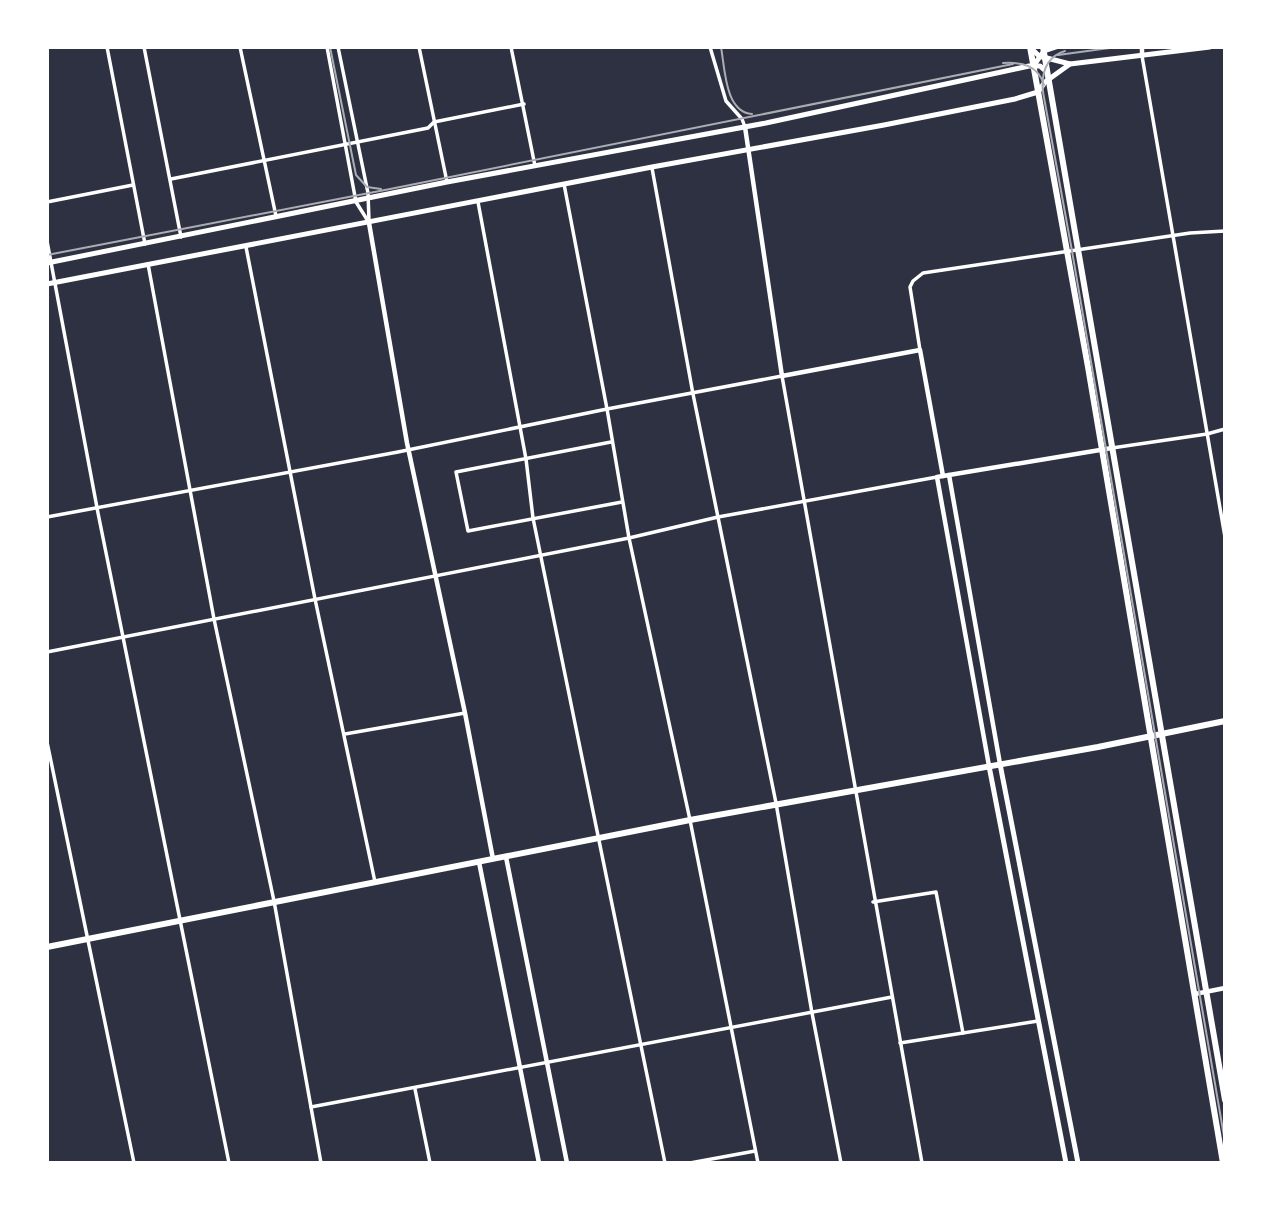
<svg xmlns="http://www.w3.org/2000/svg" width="1272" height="1210" viewBox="0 0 1272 1210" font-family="'DejaVu Sans',sans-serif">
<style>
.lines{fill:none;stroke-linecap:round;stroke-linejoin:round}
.minor{stroke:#fff;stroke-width:3.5}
.tertiary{stroke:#fff;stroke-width:4.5}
.secondary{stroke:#fff;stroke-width:5}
.primary{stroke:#fff;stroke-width:6}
.tram{stroke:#abadb3;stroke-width:2}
</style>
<rect width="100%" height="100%" fill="#2d3142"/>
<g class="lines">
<g class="minor">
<path d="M 107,47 L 145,244"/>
<path d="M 144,47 L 181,237"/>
<path d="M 240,47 L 276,216"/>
<path d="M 327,47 L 356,202 L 368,221"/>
<path d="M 338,47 L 368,193 L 369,221"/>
<path d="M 419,47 L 447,182"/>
<path d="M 511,47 L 535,166"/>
<path d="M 710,47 L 726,101 L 742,119 L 745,127"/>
<path d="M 1142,56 L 1225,537"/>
<path d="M 652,168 L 693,394 L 776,803 L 812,1013 L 841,1163"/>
<path d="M 171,179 L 428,128 L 434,122 L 524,104"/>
<path d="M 564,184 L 607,409 L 629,538 L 690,820 L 758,1163"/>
<path d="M 47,202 L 133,185"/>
<path d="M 478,202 L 526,459 L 533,518 L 665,1163"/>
<path d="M 47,241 L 98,513 L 229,1163"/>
<path d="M 246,247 L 315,599 L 375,882"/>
<path d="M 148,264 L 214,619 L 274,901 L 321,1163"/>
<path d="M 920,350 L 910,287 L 913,281 L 923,273 L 1190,233 L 1225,231"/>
<path d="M 611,442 L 456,472 L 468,531 L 622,502"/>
<path d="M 1112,448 L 1207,434 L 1225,429"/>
<path d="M 47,517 L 398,452 L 607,409 L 782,376 C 830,638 873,901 922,1163"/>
<path d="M 47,652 L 629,538 L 718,517 L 937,477"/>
<path d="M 345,734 L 465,713"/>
<path d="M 47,742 L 134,1163"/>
<path d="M 873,902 L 936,892 L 963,1033"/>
<path d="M 900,1043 L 1038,1021"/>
<path d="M 415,1089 L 430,1163"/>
<path d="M 311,1107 L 892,997"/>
<path d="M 690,1163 L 755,1151"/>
</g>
<g class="tertiary">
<path d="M 1142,55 L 1142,47"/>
<path d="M 745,127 L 782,376 L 920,350 L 943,476"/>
<path d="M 369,223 L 407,443 L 465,713 L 493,859"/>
<path d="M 949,475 L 1000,764"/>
<path d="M 989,766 L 937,477 L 1112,448"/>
<path d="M 506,857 L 567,1163"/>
<path d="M 479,862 L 539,1163"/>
<path d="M 1195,994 L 1225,988"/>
</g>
<g class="secondary">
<path d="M 1030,47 L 1039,56 L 1070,64"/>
<path d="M 1034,65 L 1044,51 L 1056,47"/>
<path d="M 47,263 L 447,182 L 766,123 L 1029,66 L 1040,66 L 1047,72"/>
<path d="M 47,284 L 652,167 L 884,125 L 1015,99 L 1038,92 L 1045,82 L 1070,64 L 1210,47"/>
<path d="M 1000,764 L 1078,1163"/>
<path d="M 989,766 L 1066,1163"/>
</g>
<g class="primary">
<path d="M 1030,47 L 1088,367 L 1223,1163"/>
<path d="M 1043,47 L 1225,1100"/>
<path d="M 47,947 L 690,820 L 1098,747 L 1225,721"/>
</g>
<g class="tram">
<path d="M 330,47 L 356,175 L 367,187 L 381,189"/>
<path d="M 721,47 C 725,69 725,112 752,114"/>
<path d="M 1065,51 C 1046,57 1041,73 1043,92 L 1072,251 L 1225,1142"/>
<path d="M 1058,55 L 1117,47"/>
<path d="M 1003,63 C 1022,62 1038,65 1044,85"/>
<path d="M 47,255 L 390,189 L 1013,64"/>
</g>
</g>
<rect width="1272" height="1210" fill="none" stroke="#ffffff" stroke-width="98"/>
</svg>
